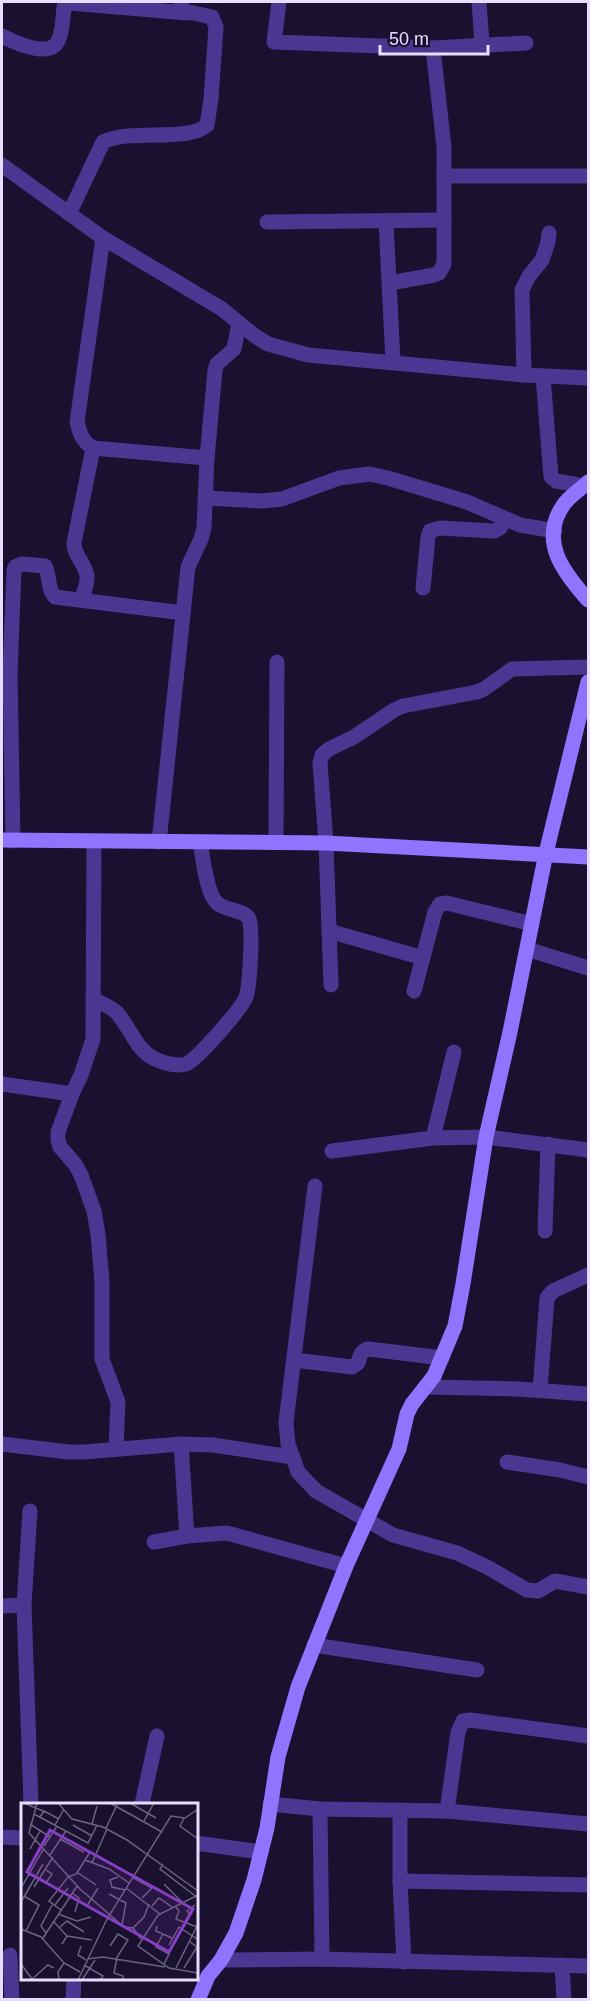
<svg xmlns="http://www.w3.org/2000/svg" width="590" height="2001" viewBox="0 0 590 2001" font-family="Arial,sans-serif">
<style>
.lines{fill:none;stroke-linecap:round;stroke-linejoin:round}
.street{stroke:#4a3792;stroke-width:15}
.secondary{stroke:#8f74ff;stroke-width:15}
.inset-road{fill:none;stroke:#6c6282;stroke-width:1.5}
.view{fill:#863ec5;fill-opacity:0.15;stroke:#863ec5;stroke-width:3}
.inset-edge{fill:none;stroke:#e7ddff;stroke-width:3}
</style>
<rect width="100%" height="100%" fill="#1a102f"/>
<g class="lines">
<g class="street">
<path d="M 279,2 L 274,42 L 433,48 L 526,43"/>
<path d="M 479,2 L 482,44"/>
<path d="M 2,36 C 14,42 49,59 58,41 C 63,31 63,17 64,7 L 70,3 L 188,13"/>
<path d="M 2,165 L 103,238 L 222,309 L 255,336 L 268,344 L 308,355 L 524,375 L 588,378"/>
<path d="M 444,176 L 588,176"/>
<path d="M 69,214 L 103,142 C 131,128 188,143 207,125 L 211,99 L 216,27 L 212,17 L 184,11 L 180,2"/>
<path d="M 386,221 L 393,362"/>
<path d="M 267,222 L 444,220"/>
<path d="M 103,238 L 77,422 C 80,434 82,441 93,448 L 207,458"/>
<path d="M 390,283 L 434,275 L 439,273 L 444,264 L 444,147 L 433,48"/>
<path d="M 524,375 L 522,290 L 529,276 L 542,260 L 548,242 L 549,233"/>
<path d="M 543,376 L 551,477 L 556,481 L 584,486"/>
<path d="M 206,498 L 261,501 L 282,499 L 339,478 L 369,474 L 388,478 L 467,502 L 520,525 L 555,531"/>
<path d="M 423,588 L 428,537 L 430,531 L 440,528 L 494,531 L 500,528 L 505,519"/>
<path d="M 81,600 C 84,592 88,584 87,576 C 85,563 74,556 74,543 L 93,448"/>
<path d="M 13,841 L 10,673 L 14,570 L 15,567 L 22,564 L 45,566 C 50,575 47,589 55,597 L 183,613"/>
<path d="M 94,842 L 93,1039 L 81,1075 L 72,1094 L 58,1132 L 58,1140 L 60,1147 L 75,1164 L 81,1175 L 94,1211 L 98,1234 L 102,1282 L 102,1359 L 118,1402 L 116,1449"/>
<path d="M 159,842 L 188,567 L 201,539 L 204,528 L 207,458 L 215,370 L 217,364 L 234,349 L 239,323"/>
<path d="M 276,842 L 277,662"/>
<path d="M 329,931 L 423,958"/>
<path d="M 527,949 L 588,968"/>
<path d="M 331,985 L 326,843 L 320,763 L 322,755 L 329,749 L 354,737 L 394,710 L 403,706 L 477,692 L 484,689 L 512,669 L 588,667"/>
<path d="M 414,991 L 435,912 L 440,904 L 447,903 L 532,924"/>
<path d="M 95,1000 C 103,1004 112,1007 118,1014 C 131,1029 136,1050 155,1059 C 163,1063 177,1067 186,1064 C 196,1061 242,1008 246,997 C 250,986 253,928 249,919 C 244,909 225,911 217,903 C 206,893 203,857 200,842"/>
<path d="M 2,1084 L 72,1094"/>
<path d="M 433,1138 L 454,1052"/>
<path d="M 332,1151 L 433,1138 L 486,1137 L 588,1150"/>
<path d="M 315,1186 L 286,1422 L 288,1444 L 298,1472 L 316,1491 L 393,1535 L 457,1553 L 487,1567 L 527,1590 L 538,1591 L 555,1581 L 588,1587"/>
<path d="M 545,1231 L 548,1144"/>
<path d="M 294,1360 L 352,1367 L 358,1363 C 360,1356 361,1350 369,1349 L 442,1358"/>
<path d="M 427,1387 L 517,1389 L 588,1394"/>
<path d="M 540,1390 L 547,1298 L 553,1291 L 588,1275"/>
<path d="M 2,1444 L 68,1452 L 84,1452 L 181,1444 L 213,1445 L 292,1457"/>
<path d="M 181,1444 L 187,1536"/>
<path d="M 507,1462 L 560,1470 L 588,1477"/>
<path d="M 30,1511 L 24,1605 L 31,1804"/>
<path d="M 154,1542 L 187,1536 L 227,1533 L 346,1566"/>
<path d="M 2,1606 L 24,1605"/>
<path d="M 314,1645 L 477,1670"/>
<path d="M 142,1804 L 157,1736"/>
<path d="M 270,1804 L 320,1809 L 447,1811 L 588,1824"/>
<path d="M 320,1809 L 322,1959"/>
<path d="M 400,1810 L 400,1881 L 404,1962"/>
<path d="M 447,1811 L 458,1732 L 463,1721 L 470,1720 L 588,1736"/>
<path d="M 2,1837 L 22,1838"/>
<path d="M 196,1843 L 261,1852"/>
<path d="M 400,1881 L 588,1885"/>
<path d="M 10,1955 L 12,2000"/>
<path d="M 221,1960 L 322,1959 L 588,1966"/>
<path d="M 562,1965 L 564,2000"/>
<path d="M 73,2000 L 74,1978"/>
</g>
<g class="secondary">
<path d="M 588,482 C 581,489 570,496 564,504 C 538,541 564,573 588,600"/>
<path d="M 2,840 L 326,843 L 588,857"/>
<path d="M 198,2000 L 208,1976 L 221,1960 L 236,1933 L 254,1880 L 267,1828 L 278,1757 L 298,1687 L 346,1566 L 399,1449 L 407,1414 L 412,1404 L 434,1376 L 455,1326 L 463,1284 L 486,1137 L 510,1032 L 546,853 L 588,682"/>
</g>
</g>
<g transform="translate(21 1803)">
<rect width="177" height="177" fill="#1a102f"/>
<path class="inset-road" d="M 3,0 L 22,8M 16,0 L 8,30 L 59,86 L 103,124 L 112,125 L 120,136M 37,0 L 51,16 L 82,24 L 106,37 L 177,88M 89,0 L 141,29M 109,0 L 135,15M 13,11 L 67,40 L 76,22M 19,14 L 23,8 L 38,16M 163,15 L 159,23 L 177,36M 123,18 L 133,0M 9,21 L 29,34M 71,21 L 76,3M 34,22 L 43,6M 52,22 L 71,33M 85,25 L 96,2M 39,36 L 63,49M 23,43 L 36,23M 9,46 L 19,28M 29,52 L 45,28M 64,57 L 88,66 L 108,80M 71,60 L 86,26M 142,61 L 139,66 L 177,95M 56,70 L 69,49M 8,71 L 25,80 L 31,71 L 25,67M 97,74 L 89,77 L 91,84 L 104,87M 111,74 L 131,85 L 121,95M 143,81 L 161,99M 13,84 L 32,54M 0,85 L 23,45M 105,85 L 139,111M 51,90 L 58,95 L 54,109M 88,91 L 105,100 L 101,122M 177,92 L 137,112 L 117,143 L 148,165 L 177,170M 3,93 L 18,102 L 5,128M 0,99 L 22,61M 33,103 L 47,85M 66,103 L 77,85M 131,103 L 138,95 L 151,104M 154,103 L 158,108 L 155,116 L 176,124M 40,107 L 28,98 L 47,74 L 57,70 L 75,82M 37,111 L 56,118 L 70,114M 32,118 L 46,133 L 41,141M 164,119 L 169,111 L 166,108 L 174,102M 136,123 L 135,128 L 151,135M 39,124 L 46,118 L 63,129M 112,125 L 123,114 L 128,101M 0,126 L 20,134 L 43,160 L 59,169M 25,130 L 20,123 L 31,102M 142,131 L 135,144 L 148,151 L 143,161M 46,133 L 71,137M 22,135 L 56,83M 148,142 L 158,124 L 176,136M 60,143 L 57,152 L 65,157M 89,143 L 97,131 L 107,137 L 96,154 L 93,170 L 102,173 L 102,177M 66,156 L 82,154 L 144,164M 0,161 L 11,176M 63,162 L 82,173 L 79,177M 155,165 L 177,121M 163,165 L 176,144 L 169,139M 10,177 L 27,162 L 33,165M 38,177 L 37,169 L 43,160M 57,177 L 86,116 L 150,13 L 164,15 L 177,6M 61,177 L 74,157"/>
<path class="view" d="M 29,27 L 172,106 L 148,149 L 6,69 Z"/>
<rect width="177" height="177" class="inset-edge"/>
</g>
<rect width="590" height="2001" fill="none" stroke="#e7ddff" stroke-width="6"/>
<path d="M380 45v9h108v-9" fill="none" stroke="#e7ddff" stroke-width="3"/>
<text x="389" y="45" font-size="18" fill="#e7ddff" stroke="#1a102f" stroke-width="4.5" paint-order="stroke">50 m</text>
</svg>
